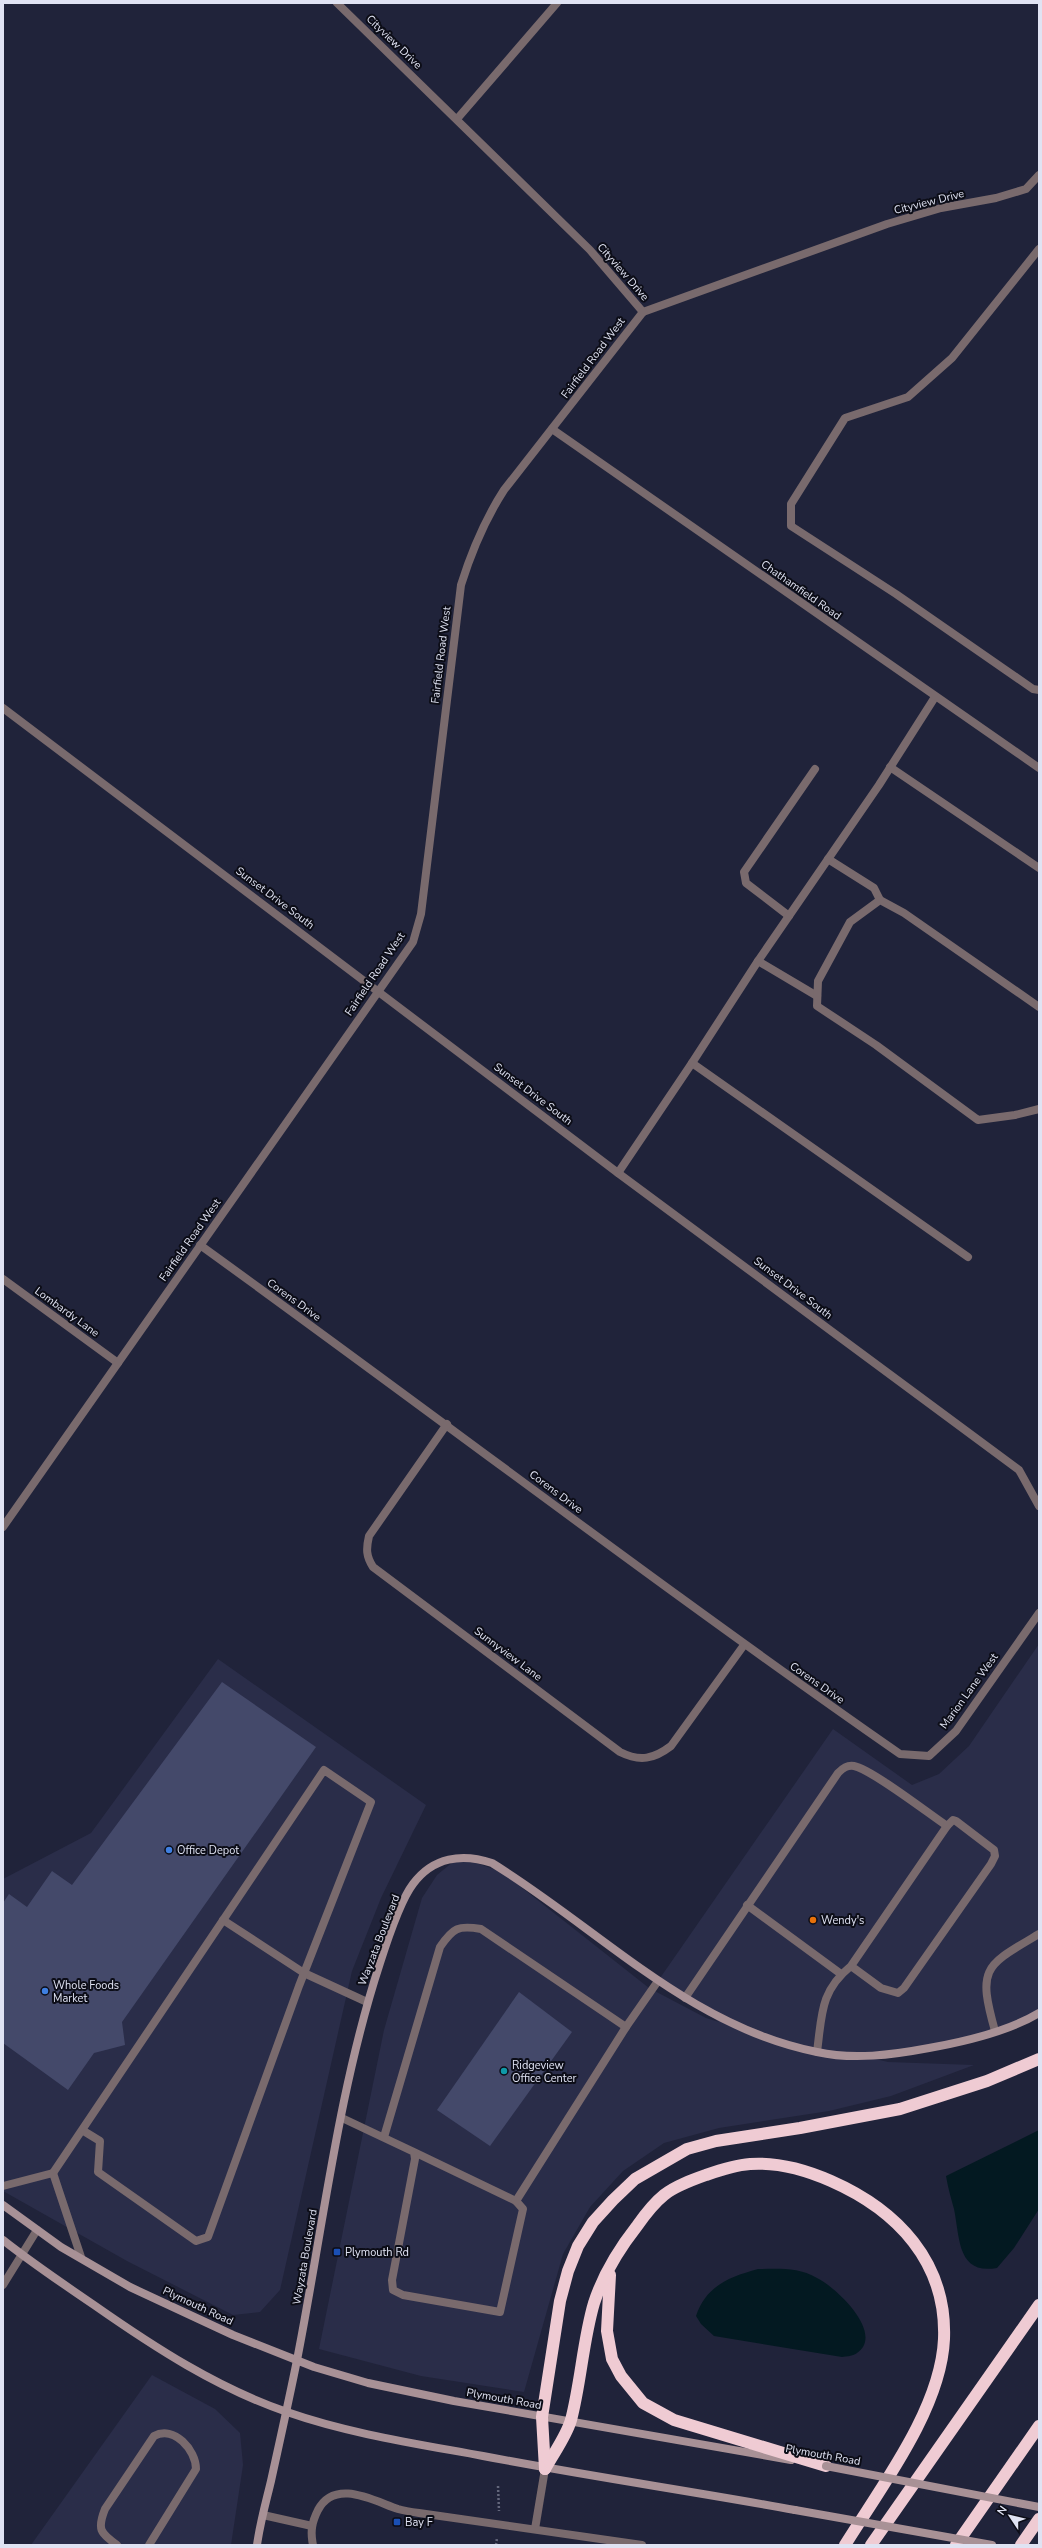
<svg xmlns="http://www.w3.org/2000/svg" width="1042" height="2548" viewBox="0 0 1042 2548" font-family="'Nunito Sans',sans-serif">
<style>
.built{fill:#2a2d49}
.water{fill:#031921}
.building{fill:#44496a}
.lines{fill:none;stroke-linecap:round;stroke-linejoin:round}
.path{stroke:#63667b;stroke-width:2.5;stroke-dasharray:2 2;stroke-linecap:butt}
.lane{stroke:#796a6d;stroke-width:8}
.street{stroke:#796a6d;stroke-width:8}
.secondary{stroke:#a89196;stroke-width:8}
.highway{stroke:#efcbd3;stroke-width:12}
.secondary-bridge{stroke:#a89196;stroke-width:8}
.shop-dot{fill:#3f7fe0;stroke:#0c0d17;stroke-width:1.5}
.food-dot{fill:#e8710a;stroke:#0c0d17;stroke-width:1.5}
.culture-dot{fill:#0f9aa8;stroke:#0c0d17;stroke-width:1.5}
.transit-dot{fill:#1a4fb4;stroke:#0c0d17;stroke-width:1.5}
.labels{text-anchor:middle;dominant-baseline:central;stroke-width:4;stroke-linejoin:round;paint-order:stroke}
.street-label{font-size:11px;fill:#e0e3f3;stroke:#0c0d17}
.poi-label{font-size:11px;fill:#e0e3f3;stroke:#0c0d17;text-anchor:start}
</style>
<rect width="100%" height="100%" fill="#20233a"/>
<g class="built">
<path d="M 1039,1644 L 1039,2013 L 990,2032 L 924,2049 L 863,2056 L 888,2062 L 974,2065 L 891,2096 L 829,2111 L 719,2128 L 664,2143 L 623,2171 L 590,2207 L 563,2254 L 524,2392 L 421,2376 L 319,2349 L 384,2030 L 422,1898 L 437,1875 L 459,1857 L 502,1872 L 649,1988 L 706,2018 L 719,2022 L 658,1981 L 833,1729 L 912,1785 L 939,1774 L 969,1746 Z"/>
<path d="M 218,1659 L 426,1805 L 381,1898 L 352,1971 L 280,2290 L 260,2312 L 233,2315 L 127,2261 L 3,2191 L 3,1879 L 91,1833 Z"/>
<path d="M 152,2375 L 215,2409 L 240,2433 L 243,2465 L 231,2545 L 31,2545 Z"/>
</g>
<g class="water">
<path d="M 1039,2130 L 1039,2209 L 1014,2248 L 997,2268 C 957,2275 960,2238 954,2209 C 951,2198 948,2188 946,2176 Z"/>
<path d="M 758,2269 C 779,2269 798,2267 817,2278 C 835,2287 876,2325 863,2347 C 857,2355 852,2356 842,2357 L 714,2336 L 701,2324 L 696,2316 C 706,2286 729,2277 758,2269 Z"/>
</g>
<g class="building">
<path d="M 222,1682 L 316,1747 L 122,2022 L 125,2045 L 94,2053 L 68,2090 L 3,2043 L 3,1903 L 9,1894 L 27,1907 L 52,1871 L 72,1885 Z"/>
<path d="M 519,1992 L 572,2032 L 490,2146 L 437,2110 Z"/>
</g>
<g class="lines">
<g class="path">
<path d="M 498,2486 L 499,2511"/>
<path d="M 496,2545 L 497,2538"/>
</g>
<g class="lane">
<path d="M 457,119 L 557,3"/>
<path d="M 1039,249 L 952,358 L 908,397 L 845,418 L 791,504 L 791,526 L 896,594 L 1033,689 L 1039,690"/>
<path d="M 890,767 L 1039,868"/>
<path d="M 828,859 L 874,888 L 880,900"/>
<path d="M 789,916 L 746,883 L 744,872 L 815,769"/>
<path d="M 758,961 L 879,785 L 935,697"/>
<path d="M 817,996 L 758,961 L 692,1063 L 968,1257"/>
<path d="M 1039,1007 L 904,913 L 880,900 L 850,922 L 818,981 L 817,1006 L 876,1045 L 978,1120 L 1015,1115 L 1039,1109"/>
<path d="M 618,1173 L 692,1063"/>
<path d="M 747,1905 L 841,1974"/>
<path d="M 223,1920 L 304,1973 L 367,2002"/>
<path d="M 685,1998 L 838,1773 C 843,1768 847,1765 854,1766 C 871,1769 929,1814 947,1826"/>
<path d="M 995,2031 C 977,1967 985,1966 1039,1934"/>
<path d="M 817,2052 C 822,2015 820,1991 851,1966 L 947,1826 L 953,1820 L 956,1821 L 994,1850 L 995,1856 L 991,1864 L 904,1988 L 898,1993 L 881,1988 L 851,1966"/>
<path d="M 342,2118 L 414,2152 L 415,2159 L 392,2280 L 393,2290 L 403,2295 L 500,2312 L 523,2209 L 516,2201 L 414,2152"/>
<path d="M 384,2137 L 440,1947 C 453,1928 458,1925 481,1929 L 626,2027"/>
<path d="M 53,2173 L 324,1770 L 371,1802 L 299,1986 L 208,2237 L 196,2241 L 98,2172 L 100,2141 L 82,2130"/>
<path d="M 3,2186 L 53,2173 L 81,2257"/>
<path d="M 516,2201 L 626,2027 L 658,1981"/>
<path d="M 263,2515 L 312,2526"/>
<path d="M 535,2529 L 545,2469"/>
<path d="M 117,2545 C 100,2533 97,2529 105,2509 L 154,2436 C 174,2425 196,2450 196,2469 L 149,2545"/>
<path d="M 313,2545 C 310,2531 312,2522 318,2510 C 335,2478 374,2501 398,2509 C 405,2511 412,2512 419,2513 L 642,2545"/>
</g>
<g class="street">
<path d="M 337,3 L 590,250 L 643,312"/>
<path d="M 643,312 L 887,224 L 941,208 L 996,198 L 1026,189 L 1039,175"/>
<path d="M 552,429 L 1039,768"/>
<path d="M 3,708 L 618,1173 L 1019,1470 L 1039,1506"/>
<path d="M 200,1245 C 434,1414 663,1589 900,1754 L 929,1756 L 956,1731 L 1039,1613"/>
<path d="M 3,1279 L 118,1363"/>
<path d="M 447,1424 L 369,1536 C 366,1549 366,1556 373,1567 L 620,1752 C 640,1762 654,1759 671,1746 L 744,1645"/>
<path d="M 3,1527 L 413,942 L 421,914 L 461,585 C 472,550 484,521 504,490 L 643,312"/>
<path d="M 3,2285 L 37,2230"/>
</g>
<g class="secondary">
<path d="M 3,2205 L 61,2247 L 130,2287 L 233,2335 L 314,2367 L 368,2383 L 454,2401 L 791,2460"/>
<path d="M 3,2240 C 32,2263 63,2284 94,2305 C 154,2347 217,2388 287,2412 C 350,2434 418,2444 483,2456 C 587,2476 691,2491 795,2510"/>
<path d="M 257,2545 C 260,2523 266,2502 271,2481 C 280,2440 289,2400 297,2360 C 323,2228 338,2091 380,1963 C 387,1941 400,1901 413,1884 C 433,1857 462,1853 492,1863 C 598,1928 690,2027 817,2052 C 853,2060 892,2055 929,2048 C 963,2042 1009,2031 1039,2013"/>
</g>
<g class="highway">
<path d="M 610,2275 L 607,2331 L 612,2359 L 621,2376 L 643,2403 L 674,2420 L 826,2466"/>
<path d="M 545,2469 C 553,2454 566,2437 571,2420 C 581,2382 583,2340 594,2303 C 603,2275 619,2249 637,2226 C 644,2216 654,2203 664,2195 C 675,2186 692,2180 706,2175 C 720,2170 735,2165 750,2164 C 778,2162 806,2170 831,2181 C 897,2210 947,2262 944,2339 C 941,2409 881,2487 845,2545"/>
<path d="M 545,2469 L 542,2417 L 560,2301 L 568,2271 L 578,2246 L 593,2222 L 613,2200 L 635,2179 L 687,2149 L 716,2141 L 800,2128 L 900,2109 L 987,2081 L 1039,2059"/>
<path d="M 871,2545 L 1039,2305"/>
<path d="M 956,2545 L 1039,2426"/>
<path d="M 1021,2545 L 1039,2519"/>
</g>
<g class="secondary-bridge">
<path d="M 826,2466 L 1039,2507"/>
<path d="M 795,2510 L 992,2545"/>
</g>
</g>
<g class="shop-dot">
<circle cx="169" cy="1850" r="4"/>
<circle cx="45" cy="1991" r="4"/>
</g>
<circle class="food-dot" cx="813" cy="1920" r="4"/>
<circle class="culture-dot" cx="504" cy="2071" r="4"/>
<g class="transit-dot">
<rect x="333" y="2248" width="8" height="8" rx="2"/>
<rect x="393" y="2518" width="8" height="8" rx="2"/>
</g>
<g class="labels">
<g class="street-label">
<text transform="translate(394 42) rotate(44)">Cityview Drive</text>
<text transform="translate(929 202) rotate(-14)">Cityview Drive</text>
<text transform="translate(623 272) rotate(49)">Cityview Drive</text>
<text transform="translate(593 358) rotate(-53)">Fairfield Road West</text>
<text transform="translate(801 590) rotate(35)">Chathamfield Road</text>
<text transform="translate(441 655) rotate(-83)">Fairfield Road West</text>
<text transform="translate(275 898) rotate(37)">Sunset Drive South</text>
<text transform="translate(375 974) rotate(-56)">Fairfield Road West</text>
<text transform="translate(533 1094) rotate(37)">Sunset Drive South</text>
<text transform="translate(190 1240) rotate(-55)">Fairfield Road West</text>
<text transform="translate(793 1288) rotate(37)">Sunset Drive South</text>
<text transform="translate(294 1300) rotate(36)">Corens Drive</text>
<text transform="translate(67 1312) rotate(36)">Lombardy Lane</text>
<text transform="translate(556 1492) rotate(37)">Corens Drive</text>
<text transform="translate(508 1654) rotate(37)">Sunnyview Lane</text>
<text transform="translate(817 1683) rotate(35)">Corens Drive</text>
<text transform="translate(969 1691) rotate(-54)">Marion Lane West</text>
<text transform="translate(379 1940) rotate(-69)">Wayzata Boulevard</text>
<text transform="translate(305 2257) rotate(-80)">Wayzata Boulevard</text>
<text transform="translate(198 2306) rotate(25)">Plymouth Road</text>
<text transform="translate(504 2399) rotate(10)">Plymouth Road</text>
<text transform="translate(823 2455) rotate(10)">Plymouth Road</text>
</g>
<g class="poi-label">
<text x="177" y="1850">Office Depot</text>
<text x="821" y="1920">Wendy's</text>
<text x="53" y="1985">Whole Foods<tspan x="53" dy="13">Market</tspan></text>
<text x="512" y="2065">Ridgeview<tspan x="512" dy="13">Office Center</tspan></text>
<text x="345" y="2252">Plymouth Rd</text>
<text x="405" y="2522">Bay F</text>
</g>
</g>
<rect width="1042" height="2548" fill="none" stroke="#e0e3f3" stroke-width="8"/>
<g transform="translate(1010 2516) rotate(305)" stroke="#0c0d17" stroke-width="3" paint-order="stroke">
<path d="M0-3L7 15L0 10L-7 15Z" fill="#e0e3f3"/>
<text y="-6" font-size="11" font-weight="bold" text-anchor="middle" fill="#e0e3f3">N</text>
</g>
</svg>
